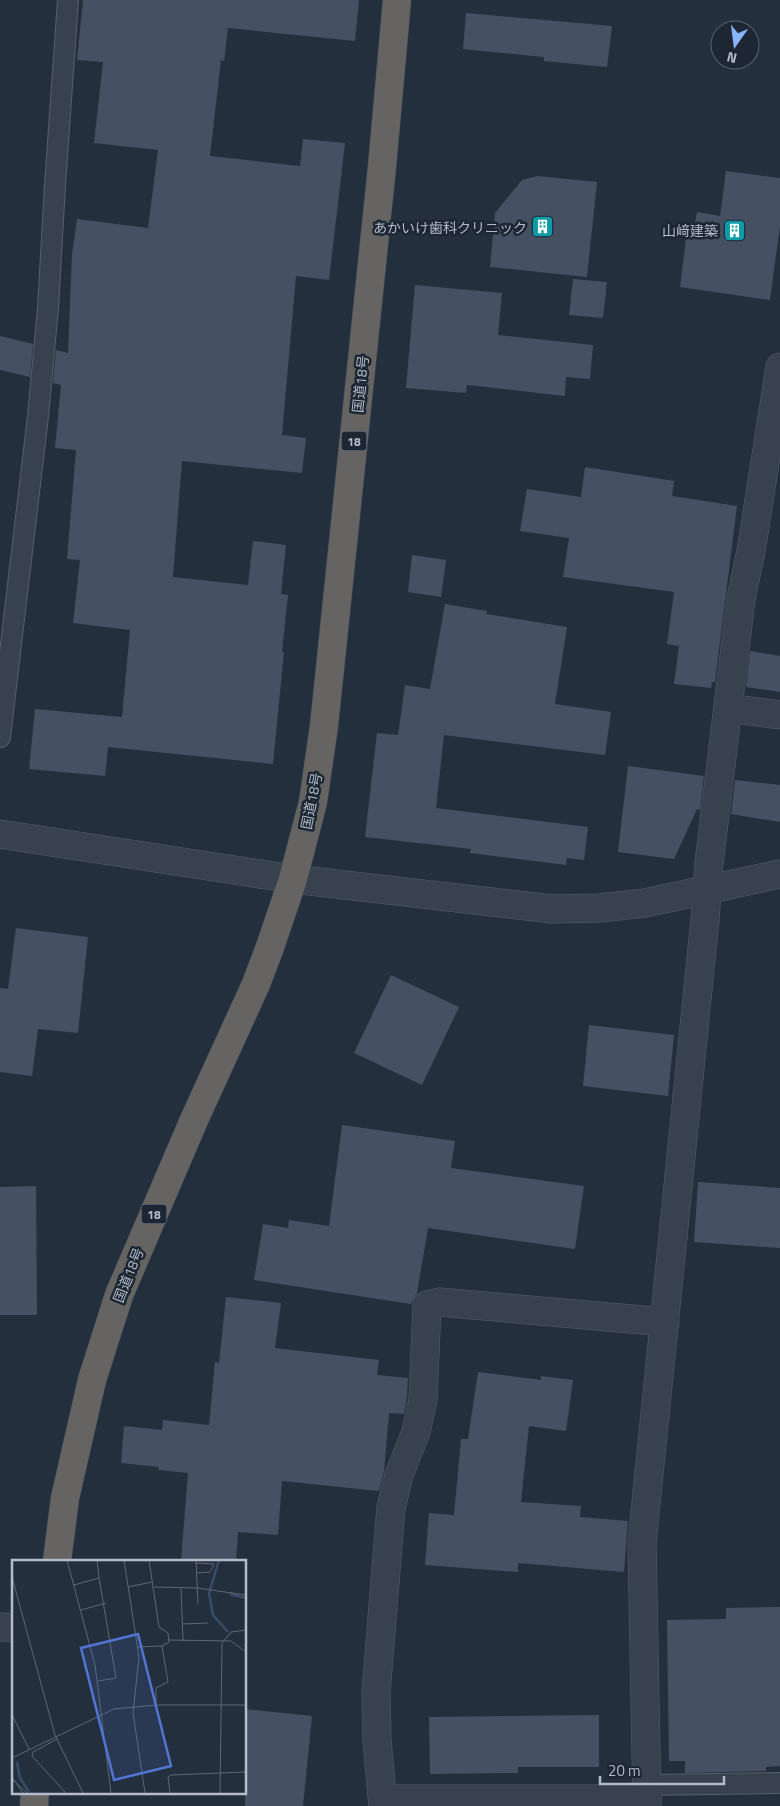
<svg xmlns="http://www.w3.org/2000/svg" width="780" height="1806" viewBox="0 0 780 1806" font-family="'Titillium Web','Noto Sans JP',sans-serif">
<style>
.building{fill:#455162}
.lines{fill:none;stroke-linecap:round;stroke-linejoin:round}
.service-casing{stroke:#565f6c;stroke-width:22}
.minor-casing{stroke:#565f6c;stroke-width:29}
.tertiary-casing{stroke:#565f6c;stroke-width:29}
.trunk-casing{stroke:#434c59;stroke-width:29}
.service{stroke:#38414e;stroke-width:20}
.minor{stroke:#38414e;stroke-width:28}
.tertiary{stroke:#38414e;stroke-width:28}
.trunk{stroke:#656462;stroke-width:28}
.labels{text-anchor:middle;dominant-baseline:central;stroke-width:5;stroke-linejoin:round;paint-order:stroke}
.shield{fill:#1d2633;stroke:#878f9c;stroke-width:1}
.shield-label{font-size:12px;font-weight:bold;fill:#b4bcc9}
.poi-label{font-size:14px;fill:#b4bcc9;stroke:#1d2633;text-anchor:end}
.street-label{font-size:14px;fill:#b4bcc9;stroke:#1d2633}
.inset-river{fill:none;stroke:#394c67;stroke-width:2.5}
.inset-road{fill:none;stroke:#5e6776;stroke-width:1}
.view{fill:#5274d3;fill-opacity:0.15;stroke:#5274d3;stroke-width:2.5}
.inset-edge{fill:none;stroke:#b4bcc9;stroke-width:2.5}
</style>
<rect width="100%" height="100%" fill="#242f3e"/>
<g class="building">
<path d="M 83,0 L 359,0 L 355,41 L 228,28 L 224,61 L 221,60 L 210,156 L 300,166 L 303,139 L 345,143 L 329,280 L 296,276 L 282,435 L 306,438 L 302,473 L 182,461 L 173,577 L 248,585 L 253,541 L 286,545 L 281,594 L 288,595 L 282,652 L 284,652 L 273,764 L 108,747 L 105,776 L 29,769 L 35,709 L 122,717 L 130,630 L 73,623 L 80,560 L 67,559 L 76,450 L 55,448 L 61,385 L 53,383 L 56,350 L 68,353 L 72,254 L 77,219 L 148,228 L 158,150 L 94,143 L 103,62 L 77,60 Z"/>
<path d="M 466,13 L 612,26 L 607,67 L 544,61 L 544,57 L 463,49 Z"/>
<path d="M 726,171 L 780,178 L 780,226 L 770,300 L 680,287 L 688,223 L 695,224 L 697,212 L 720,216 Z"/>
<path d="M 537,176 L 597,182 L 587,277 L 490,267 L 495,213 L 522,180 Z"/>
<path d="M 573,279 L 607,282 L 603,318 L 569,315 Z"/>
<path d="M 415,285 L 502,293 L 498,335 L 593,345 L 590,379 L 566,377 L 565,396 L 467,385 L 466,393 L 406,388 Z"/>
<path d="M 0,336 L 33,344 L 30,377 L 0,370 Z"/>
<path d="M 585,467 L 674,481 L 672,496 L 737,506 L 715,682 L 712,682 L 711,688 L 674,684 L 679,646 L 667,644 L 674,592 L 563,577 L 569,538 L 520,531 L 527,489 L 581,497 Z"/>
<path d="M 412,555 L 446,560 L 441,597 L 408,592 Z"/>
<path d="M 445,604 L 487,611 L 486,614 L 567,627 L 555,704 L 611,712 L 605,755 L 444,735 L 436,808 L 588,827 L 584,860 L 567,858 L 566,865 L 470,853 L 471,849 L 365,837 L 377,733 L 398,735 L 405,685 L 430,689 Z"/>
<path d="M 750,651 L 780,656 L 780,692 L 746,687 Z"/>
<path d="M 628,766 L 704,776 L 700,810 L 697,809 L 674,859 L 618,852 Z"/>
<path d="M 735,780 L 780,785 L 780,822 L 731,814 Z"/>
<path d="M 16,928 L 88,937 L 78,1033 L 38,1029 L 32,1076 L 0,1072 L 0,988 L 8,989 Z"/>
<path d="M 391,975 L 459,1007 L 422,1085 L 354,1053 Z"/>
<path d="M 589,1025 L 674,1035 L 668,1096 L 583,1086 Z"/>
<path d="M 342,1125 L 455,1141 L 451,1168 L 584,1186 L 575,1249 L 428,1228 L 417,1293 L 415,1296 L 411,1304 L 254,1280 L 263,1224 L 288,1228 L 289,1220 L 329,1226 Z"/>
<path d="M 698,1182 L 780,1188 L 780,1248 L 694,1242 Z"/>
<path d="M 36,1186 L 37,1315 L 0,1315 L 0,1187 Z"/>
<path d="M 226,1297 L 281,1303 L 275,1348 L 379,1360 L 377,1375 L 408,1378 L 407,1398 L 404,1414 L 389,1413 L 384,1472 L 379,1491 L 282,1481 L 278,1535 L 238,1532 L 236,1561 L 181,1561 L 188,1473 L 158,1470 L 159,1467 L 121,1463 L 124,1426 L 162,1430 L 163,1420 L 209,1425 L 215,1362 L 219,1363 Z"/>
<path d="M 478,1372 L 541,1380 L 541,1376 L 573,1380 L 566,1431 L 529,1426 L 521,1502 L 581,1506 L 580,1517 L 628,1521 L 624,1572 L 518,1563 L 518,1572 L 425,1565 L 429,1513 L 454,1515 L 461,1439 L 468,1439 Z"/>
<path d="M 780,1607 L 780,1766 L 766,1767 L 766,1771 L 685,1773 L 685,1761 L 669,1761 L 667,1620 L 726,1619 L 726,1608 Z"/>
<path d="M 245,1709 L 312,1716 L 303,1806 L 245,1806 Z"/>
<path d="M 599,1715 L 599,1767 L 518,1767 L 518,1773 L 430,1774 L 429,1717 Z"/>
</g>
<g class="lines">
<defs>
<g id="service">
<path d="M 0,737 L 38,416 L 48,308 L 55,185 L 68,0"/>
<path d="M 646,1785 L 780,1783"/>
</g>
<g id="minor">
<path d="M 728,708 L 780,715"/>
<path d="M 0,1627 L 14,1628"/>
<path d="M 383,1799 L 647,1799"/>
<path d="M 383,1806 L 377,1741 L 376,1692 L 391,1508 L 399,1475 L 416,1432 L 423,1400 L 427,1305 L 439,1302 L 665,1322"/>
<path d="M 647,1806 L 642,1543 L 705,919 L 709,863 L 741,599 L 751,551 L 780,367"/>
</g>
<path id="tertiary" d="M 0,834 L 293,879 L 552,909 L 600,908 L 645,903 L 780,874"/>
<g id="trunk">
<path d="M 57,1561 L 65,1498 L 92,1380 L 119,1295 L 194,1120 L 256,984 L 270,947 L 293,879 L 313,802 L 324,726 L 382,167 L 397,0"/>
<path d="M 34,1806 L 35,1792"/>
</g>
</defs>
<use href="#service" class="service-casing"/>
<use href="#minor" class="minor-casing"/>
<use href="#tertiary" class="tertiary-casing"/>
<use href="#trunk" class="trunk-casing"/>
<use href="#service" class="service"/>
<use href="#minor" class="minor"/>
<use href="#tertiary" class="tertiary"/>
<use href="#trunk" class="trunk"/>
</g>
<defs>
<symbol id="building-square" viewBox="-11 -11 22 22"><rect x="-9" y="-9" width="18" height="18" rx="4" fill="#0f9aa8" stroke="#1d2633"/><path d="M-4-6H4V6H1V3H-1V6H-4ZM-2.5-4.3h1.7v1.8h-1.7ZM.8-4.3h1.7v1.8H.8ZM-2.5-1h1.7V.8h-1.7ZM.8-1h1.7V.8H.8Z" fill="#fff"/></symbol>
</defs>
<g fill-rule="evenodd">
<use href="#building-square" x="530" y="214" width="25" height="25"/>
<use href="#building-square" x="722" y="218" width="25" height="25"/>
</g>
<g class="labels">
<g class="shield">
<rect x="341.5" y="431.5" width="25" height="19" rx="4"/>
<rect x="141.5" y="1204.5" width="25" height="19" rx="4"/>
</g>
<g class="shield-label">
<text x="354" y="441">18</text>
<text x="154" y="1214">18</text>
</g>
<g class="poi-label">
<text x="527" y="227">あかいけ歯科クリニック</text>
<text x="718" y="230">山﨑建築</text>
</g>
<g class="street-label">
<text transform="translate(360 384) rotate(-84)">国道18号</text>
<text transform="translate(311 801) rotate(-79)">国道18号</text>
<text transform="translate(128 1275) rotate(-68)">国道18号</text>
</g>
</g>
<g transform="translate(12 1560)">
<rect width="234" height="234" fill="#242f3e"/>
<path class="inset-river" d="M 207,0 L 197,33 L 201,55 L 216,72M 218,34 L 234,38M 5,202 L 8,218 L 17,232"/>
<path class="inset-road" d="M 55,0 L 83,105 L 99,233M 112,0 L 127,97 L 121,153 L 133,233M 184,0 L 186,44M 184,3 L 202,4 L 198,12 L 184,13M 0,17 L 43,175 L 71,233M 62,25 L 87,18 L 85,0M 116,27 L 140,22M 142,27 L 185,28 L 234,35M 169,28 L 171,80M 69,50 L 94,43M 171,64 L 196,63M 157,80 L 219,81 L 234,92M 78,86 L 98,81M 125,87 L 150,86 L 157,82 L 156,73 L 147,67 L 137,0M 86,121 L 104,118 L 87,18M 144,145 L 144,128 L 156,122 L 150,86M 0,155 L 17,189M 45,179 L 21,192 L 20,196 L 54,233M 0,198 L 102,149 L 144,145 L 234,145M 0,217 L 11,233M 1,220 L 15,233M 158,233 L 156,217 L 159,215 L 234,212M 208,233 L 210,83 L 219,72 L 234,70"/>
<path class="view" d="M 126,74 L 159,206 L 102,220 L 69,88 Z"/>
<rect width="234" height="234" class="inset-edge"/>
</g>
<g transform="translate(735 45) rotate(194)"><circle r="24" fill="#1d2633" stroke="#59626f"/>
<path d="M0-4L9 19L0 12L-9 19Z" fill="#8ab4f8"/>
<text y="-8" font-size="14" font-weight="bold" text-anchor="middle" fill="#b4bcc9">N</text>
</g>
<path d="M600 1776v8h124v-8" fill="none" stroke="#b4bcc9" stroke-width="2.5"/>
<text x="608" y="1776" font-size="15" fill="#b4bcc9" stroke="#1d2633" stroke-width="4" paint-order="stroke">20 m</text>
</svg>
